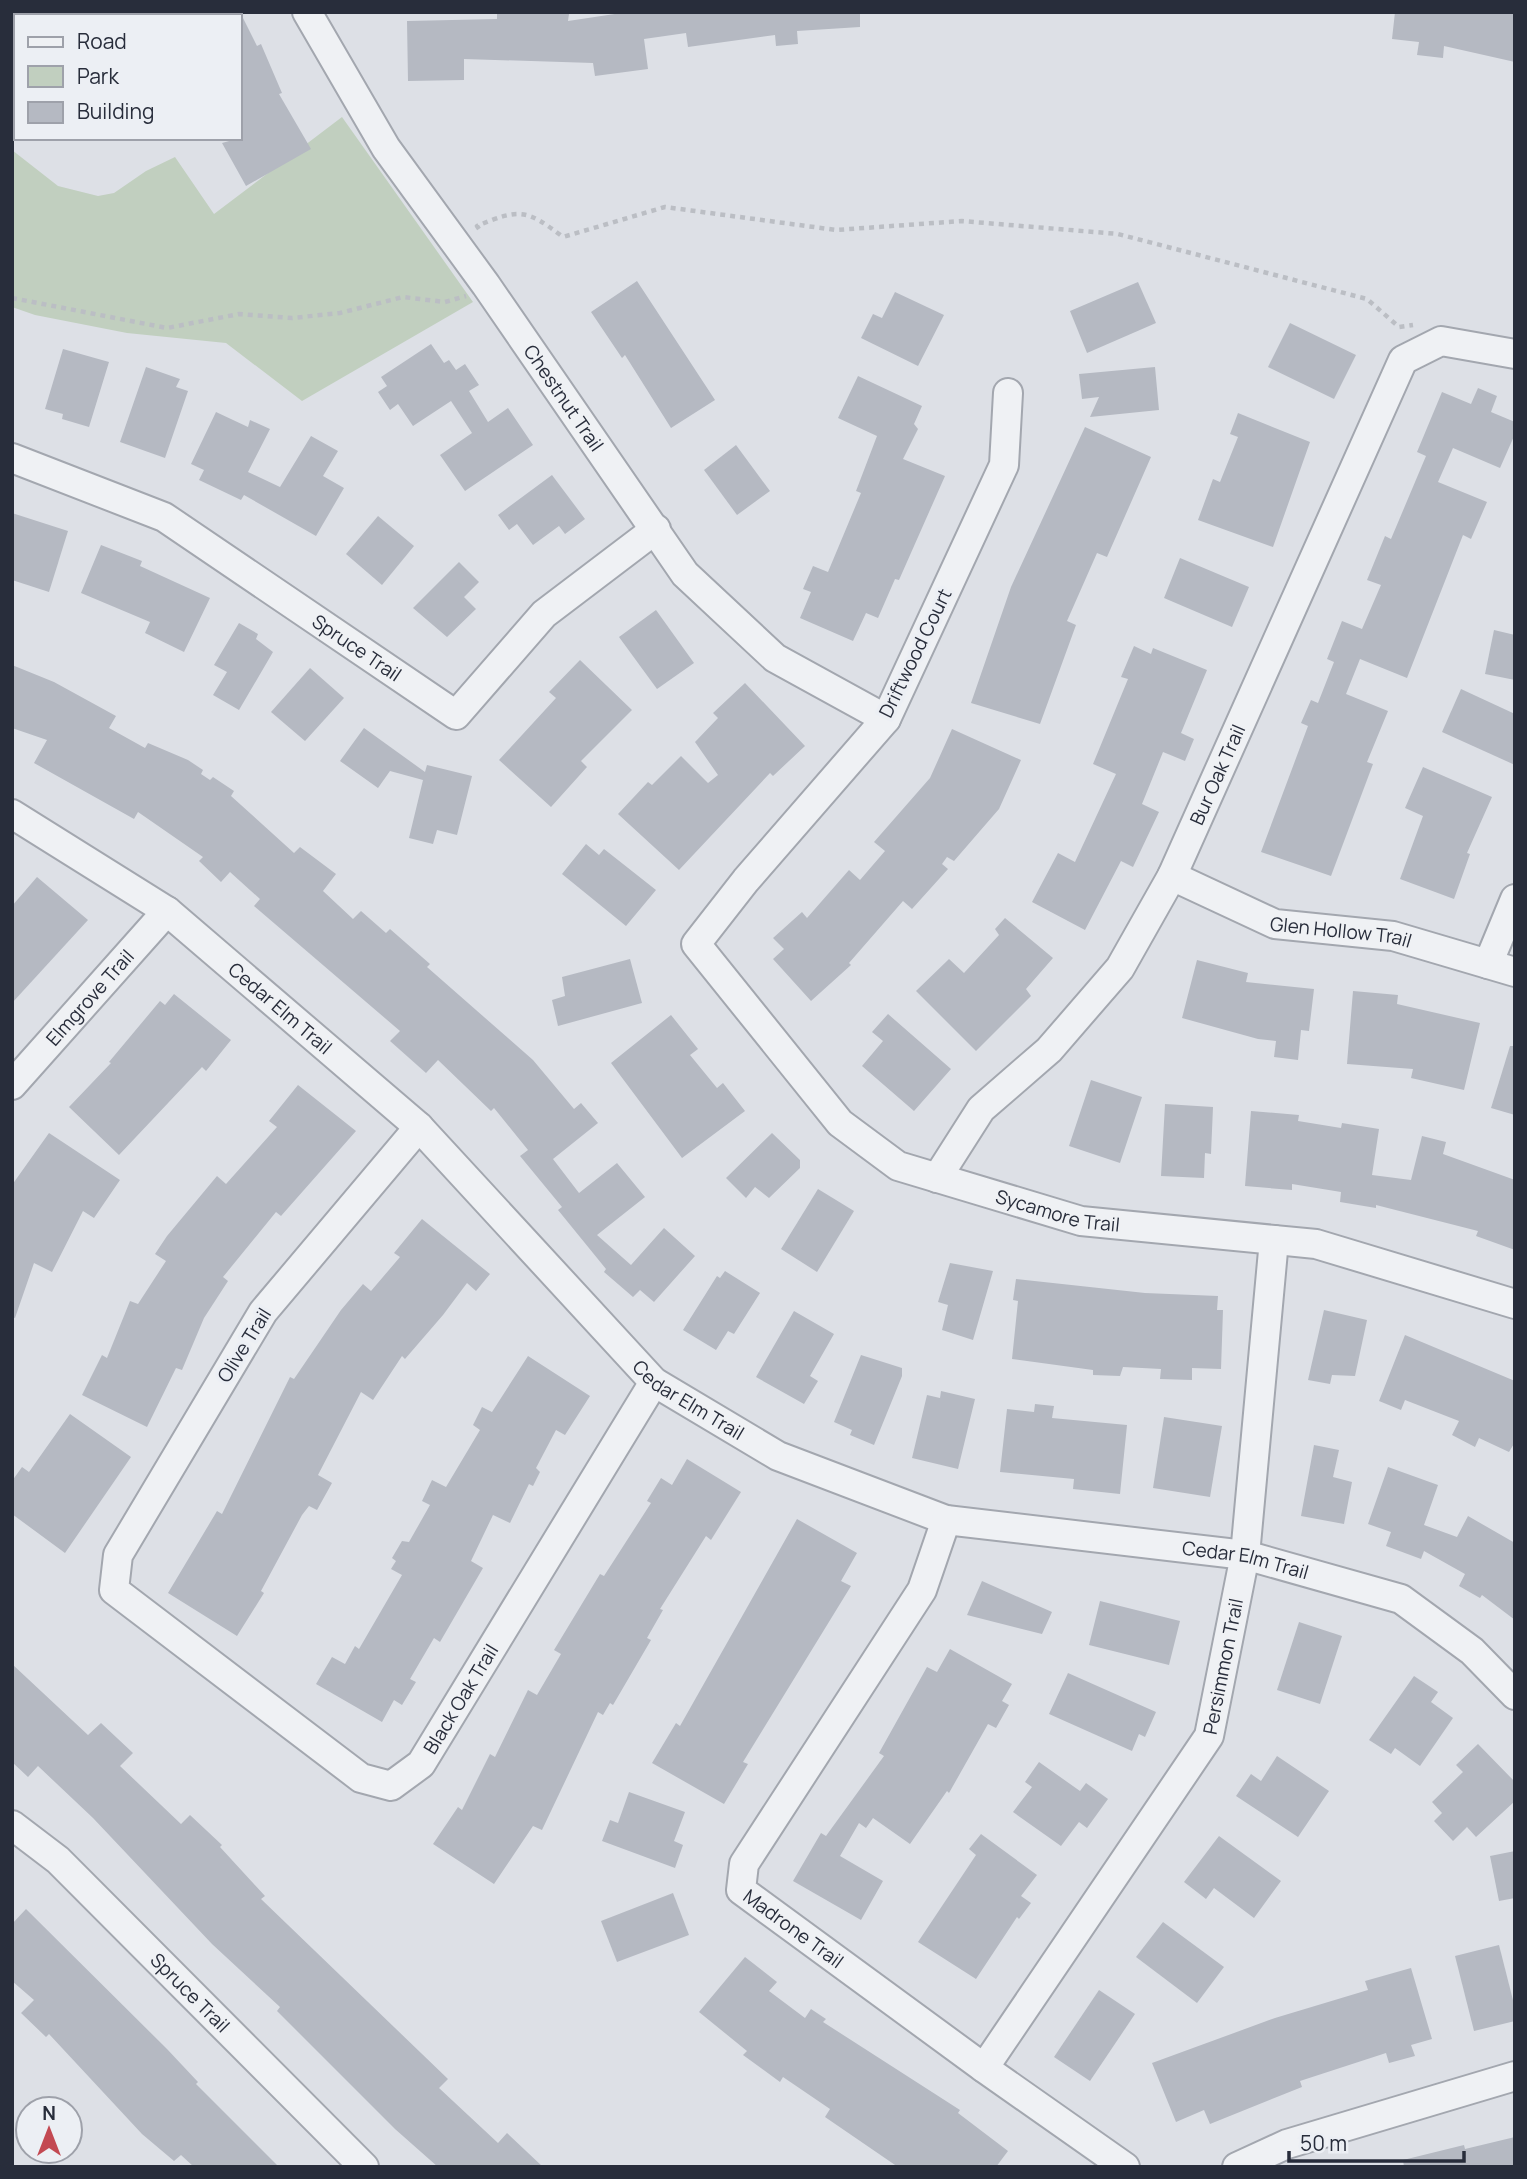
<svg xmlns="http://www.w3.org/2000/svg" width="1527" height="2179" viewBox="0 0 1527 2179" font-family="Manrope,sans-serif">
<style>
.green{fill:#c1cfbf}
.building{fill:#b5b9c2}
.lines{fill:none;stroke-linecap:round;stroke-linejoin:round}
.minor-casing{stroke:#a3a7af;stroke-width:32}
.path{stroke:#bbbec4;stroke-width:4.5;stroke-dasharray:5 5;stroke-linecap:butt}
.minor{stroke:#eff1f4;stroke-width:28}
.labels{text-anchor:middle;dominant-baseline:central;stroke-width:7;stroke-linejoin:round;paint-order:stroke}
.street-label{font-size:19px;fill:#282d3b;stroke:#eceff4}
</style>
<rect width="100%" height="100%" fill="#dde0e6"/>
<path class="green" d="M 342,117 L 473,302 L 302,401 L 226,343 L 127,333 L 35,315 L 12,307 L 12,150 L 58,186 L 98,196 L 114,193 L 146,171 L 175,157 L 214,214 Z"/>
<g class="building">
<path d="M 240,12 L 257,46 L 261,44 L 282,93 L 279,94 L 311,149 L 246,186 L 222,143 L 240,138 Z"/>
<path d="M 497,12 L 569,14 L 568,21 L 628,12 L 860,12 L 860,27 L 797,31 L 798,44 L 776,46 L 775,35 L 688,47 L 686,33 L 644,39 L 648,69 L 595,76 L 593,63 L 464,59 L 464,80 L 408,81 L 407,21 L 497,19 Z"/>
<path d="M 1395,12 L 1515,12 L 1515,62 L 1444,46 L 1443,58 L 1417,55 L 1419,42 L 1392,39 Z"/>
<path d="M 637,281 L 715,400 L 671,428 L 625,355 L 622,358 L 591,312 Z"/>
<path d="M 1138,282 L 1156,323 L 1087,353 L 1070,311 Z"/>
<path d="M 895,292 L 944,315 L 918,366 L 861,338 L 873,314 L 882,318 Z"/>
<path d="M 1290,323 L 1356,355 L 1334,399 L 1268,367 Z"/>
<path d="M 431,344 L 444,363 L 449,360 L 456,370 L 465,364 L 479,385 L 469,391 L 488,422 L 508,408 L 533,445 L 465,491 L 440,455 L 472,433 L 451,401 L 413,426 L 398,404 L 390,410 L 378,392 L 387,386 L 381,377 Z"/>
<path d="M 63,349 L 109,362 L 89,427 L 62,419 L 63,414 L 45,409 Z"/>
<path d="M 146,367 L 180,379 L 176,387 L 188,391 L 165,458 L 120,442 Z"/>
<path d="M 1155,367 L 1159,410 L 1090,417 L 1099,397 L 1082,399 L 1079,374 Z"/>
<path d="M 858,376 L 922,406 L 914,424 L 918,429 L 903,459 L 945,476 L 899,580 L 895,579 L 878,618 L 866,613 L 853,641 L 800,618 L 811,592 L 803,589 L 813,566 L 828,572 L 861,493 L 856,491 L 877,436 L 838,418 Z"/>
<path d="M 1478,388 L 1497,396 L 1491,412 L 1515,422 L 1515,434 L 1500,468 L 1453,448 L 1438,482 L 1487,502 L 1471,539 L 1463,535 L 1407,678 L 1360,659 L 1346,694 L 1388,711 L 1367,762 L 1373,764 L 1331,876 L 1261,852 L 1308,726 L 1301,723 L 1311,700 L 1318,703 L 1334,662 L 1327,659 L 1342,621 L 1362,629 L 1381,585 L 1367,580 L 1385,536 L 1391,539 L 1426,456 L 1417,452 L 1442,392 L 1471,404 Z"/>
<path d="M 216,412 L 248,427 L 250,420 L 270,429 L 248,472 L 280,487 L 311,436 L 338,451 L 323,476 L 344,488 L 316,536 L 244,495 L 241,500 L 199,480 L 204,470 L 191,464 Z"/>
<path d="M 1238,413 L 1310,442 L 1273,547 L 1198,520 L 1213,479 L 1220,482 L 1238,437 L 1230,434 Z"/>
<path d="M 1085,427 L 1151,457 L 1107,557 L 1097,553 L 1067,621 L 1076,625 L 1040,724 L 971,703 L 1011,587 Z"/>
<path d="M 736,445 L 770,491 L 737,515 L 704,470 Z"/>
<path d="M 552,475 L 585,519 L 565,534 L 559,526 L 533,545 L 517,524 L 509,530 L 498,515 Z"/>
<path d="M 12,513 L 68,531 L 49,592 L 12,580 Z"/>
<path d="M 378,516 L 414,546 L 382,585 L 346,554 Z"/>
<path d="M 101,545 L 142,561 L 140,566 L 210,598 L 184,652 L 145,633 L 150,622 L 81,593 Z"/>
<path d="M 1180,558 L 1249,587 L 1232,627 L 1164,598 Z"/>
<path d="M 459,562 L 479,582 L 464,597 L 476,609 L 447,637 L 413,608 Z"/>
<path d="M 656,610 L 694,663 L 657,689 L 619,637 Z"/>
<path d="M 239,623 L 258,634 L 256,639 L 273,652 L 239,710 L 213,695 L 227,672 L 214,665 Z"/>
<path d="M 1494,630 L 1515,635 L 1515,680 L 1485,674 Z"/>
<path d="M 1134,646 L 1151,654 L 1153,648 L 1207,670 L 1181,733 L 1194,739 L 1185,761 L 1163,752 L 1142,804 L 1159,812 L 1133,867 L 1121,861 L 1085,930 L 1032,902 L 1058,853 L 1075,862 L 1116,774 L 1093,764 L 1128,679 L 1121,677 Z"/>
<path d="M 580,660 L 632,710 L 581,761 L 587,767 L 551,807 L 499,760 L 556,698 L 549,692 Z"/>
<path d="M 12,665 L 54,682 L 116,716 L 109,728 L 145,748 L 148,743 L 188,760 L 203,770 L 201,774 L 210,780 L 213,777 L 234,791 L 231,796 L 294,853 L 300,847 L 336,874 L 323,891 L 353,919 L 361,911 L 386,933 L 390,929 L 430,964 L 427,967 L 533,1060 L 574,1109 L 581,1103 L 598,1123 L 553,1159 L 579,1193 L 617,1163 L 645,1197 L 597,1235 L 631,1265 L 664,1228 L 695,1256 L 654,1302 L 640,1290 L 633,1297 L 604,1272 L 606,1269 L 558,1210 L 562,1207 L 520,1156 L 528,1150 L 494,1108 L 491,1111 L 438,1060 L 426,1073 L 390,1041 L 400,1031 L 254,906 L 260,899 L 230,872 L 221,882 L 199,861 L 203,857 L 138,812 L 134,819 L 34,763 L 47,740 L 12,728 Z"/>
<path d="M 310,668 L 344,698 L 305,741 L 271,712 Z"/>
<path d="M 745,683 L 805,746 L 773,776 L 770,773 L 679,870 L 618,814 L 648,782 L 652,785 L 681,756 L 708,783 L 718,775 L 695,742 L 718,718 L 713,713 Z"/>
<path d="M 1461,689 L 1515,714 L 1515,765 L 1442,732 Z"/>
<path d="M 364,728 L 425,772 L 427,765 L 472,776 L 457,835 L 437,830 L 433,844 L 409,838 L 423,780 L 390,771 L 378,788 L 340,761 Z"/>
<path d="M 952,729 L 1021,760 L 999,809 L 954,861 L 947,857 L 942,864 L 948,869 L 912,909 L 903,901 L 849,963 L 851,965 L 811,1001 L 773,959 L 784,949 L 773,938 L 802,912 L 807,918 L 849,870 L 860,880 L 885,851 L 874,842 L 930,778 Z"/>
<path d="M 1423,767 L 1492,797 L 1467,853 L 1470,854 L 1454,899 L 1400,879 L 1423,816 L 1405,808 Z"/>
<path d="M 586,844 L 599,855 L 604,849 L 656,890 L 626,926 L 562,874 Z"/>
<path d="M 37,877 L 88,920 L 12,1003 L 12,906 Z"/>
<path d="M 1005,918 L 1053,958 L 1026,989 L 1031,996 L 976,1051 L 916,991 L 949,959 L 964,973 L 999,935 L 995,929 Z"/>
<path d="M 630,959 L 642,1003 L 558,1026 L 552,1000 L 565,996 L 562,977 Z"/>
<path d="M 1197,960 L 1248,973 L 1246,982 L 1314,989 L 1309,1031 L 1301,1030 L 1298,1060 L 1274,1057 L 1276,1041 L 1258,1039 L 1182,1018 Z"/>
<path d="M 1353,991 L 1398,995 L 1397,1004 L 1480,1023 L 1464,1090 L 1411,1078 L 1413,1069 L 1347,1064 Z"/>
<path d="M 174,994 L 231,1040 L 206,1071 L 202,1067 L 119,1155 L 69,1107 L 111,1063 L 109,1062 L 160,1001 L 165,1005 Z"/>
<path d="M 888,1014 L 951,1069 L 914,1111 L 862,1066 L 883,1041 L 872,1032 Z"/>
<path d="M 671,1015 L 698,1049 L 690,1055 L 717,1088 L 723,1083 L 745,1111 L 682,1158 L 611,1063 Z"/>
<path d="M 1510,1046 L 1515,1046 L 1515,1115 L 1491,1108 Z"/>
<path d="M 1091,1080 L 1142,1097 L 1120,1163 L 1069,1146 Z"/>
<path d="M 298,1085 L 356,1131 L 281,1216 L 276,1212 L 223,1277 L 228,1281 L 204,1318 L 182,1370 L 176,1368 L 147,1427 L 82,1395 L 102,1355 L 107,1358 L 130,1301 L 138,1304 L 166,1261 L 155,1254 L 167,1236 L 217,1176 L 226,1184 L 277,1127 L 269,1121 Z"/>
<path d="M 1165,1104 L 1213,1107 L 1211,1154 L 1205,1153 L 1204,1178 L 1161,1176 Z"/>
<path d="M 1251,1111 L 1299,1115 L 1298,1121 L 1341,1128 L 1342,1123 L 1379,1129 L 1372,1175 L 1411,1180 L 1422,1136 L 1446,1142 L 1443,1154 L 1515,1180 L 1515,1250 L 1476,1236 L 1478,1231 L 1376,1205 L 1376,1208 L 1340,1202 L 1341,1192 L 1292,1184 L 1292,1190 L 1245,1186 Z"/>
<path d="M 49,1133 L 120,1180 L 94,1218 L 83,1211 L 52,1272 L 34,1263 L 15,1318 L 12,1317 L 12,1185 Z"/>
<path d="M 772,1133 L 800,1160 L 800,1168 L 769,1198 L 755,1187 L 746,1198 L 726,1178 Z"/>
<path d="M 818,1189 L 854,1211 L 817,1272 L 781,1249 Z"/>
<path d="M 422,1219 L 490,1274 L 476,1291 L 467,1283 L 443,1315 L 405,1359 L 402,1356 L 373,1400 L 361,1392 L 318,1475 L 332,1483 L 317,1510 L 309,1506 L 302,1515 L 261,1591 L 264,1593 L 237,1636 L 168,1593 L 217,1511 L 222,1514 L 290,1377 L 294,1379 L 341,1310 L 363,1284 L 371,1291 L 400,1257 L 394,1253 Z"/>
<path d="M 950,1263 L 993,1271 L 973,1340 L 942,1330 L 948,1305 L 938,1302 Z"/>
<path d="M 725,1271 L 760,1293 L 734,1334 L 728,1331 L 716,1350 L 683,1330 L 717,1276 L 720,1278 Z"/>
<path d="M 1016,1279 L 1145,1293 L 1218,1296 L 1217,1310 L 1223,1310 L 1221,1369 L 1192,1368 L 1192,1380 L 1160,1379 L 1161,1369 L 1123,1367 L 1120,1376 L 1093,1375 L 1093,1370 L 1012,1359 L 1018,1301 L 1013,1300 Z"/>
<path d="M 1324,1310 L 1367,1320 L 1355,1376 L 1332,1375 L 1330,1384 L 1308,1380 Z"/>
<path d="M 794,1311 L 834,1334 L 810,1376 L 818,1381 L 804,1404 L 756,1377 Z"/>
<path d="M 1405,1335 L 1515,1381 L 1515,1442 L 1509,1452 L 1479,1438 L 1475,1447 L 1452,1435 L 1459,1421 L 1405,1400 L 1401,1410 L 1379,1401 Z"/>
<path d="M 861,1355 L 902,1368 L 902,1376 L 874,1445 L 850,1435 L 852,1430 L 834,1422 Z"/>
<path d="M 528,1356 L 590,1396 L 565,1435 L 556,1430 L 536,1468 L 540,1472 L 533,1486 L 529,1484 L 510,1523 L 493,1515 L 471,1561 L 483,1568 L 440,1642 L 434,1638 L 410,1679 L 416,1682 L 402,1705 L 394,1700 L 382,1722 L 316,1684 L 332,1657 L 345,1664 L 355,1646 L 359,1649 L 402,1575 L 391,1569 L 396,1561 L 392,1558 L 402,1541 L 409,1542 L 430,1505 L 422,1501 L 432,1480 L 446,1487 L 480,1430 L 473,1425 L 482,1407 L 492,1412 Z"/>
<path d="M 941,1391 L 975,1399 L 958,1469 L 912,1458 L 927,1395 L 940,1398 Z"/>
<path d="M 1035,1404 L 1054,1406 L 1052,1418 L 1127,1425 L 1120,1494 L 1073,1489 L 1074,1479 L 1000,1472 L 1007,1409 L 1034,1412 Z"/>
<path d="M 70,1414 L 131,1457 L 65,1553 L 12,1514 L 12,1481 L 22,1467 L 29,1472 Z"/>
<path d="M 1164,1417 L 1222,1426 L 1210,1497 L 1153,1488 Z"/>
<path d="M 1314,1445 L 1339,1450 L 1333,1477 L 1352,1482 L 1344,1524 L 1301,1516 Z"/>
<path d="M 687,1459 L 741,1492 L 711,1540 L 706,1536 L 660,1609 L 663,1610 L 647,1638 L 651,1640 L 613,1705 L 610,1703 L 603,1715 L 598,1712 L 542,1830 L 533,1826 L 494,1884 L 433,1844 L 458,1807 L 462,1810 L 490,1754 L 495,1757 L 528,1690 L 537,1695 L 561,1654 L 554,1650 L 600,1574 L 604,1576 L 651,1503 L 647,1501 L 661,1478 L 672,1485 Z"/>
<path d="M 1388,1467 L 1438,1485 L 1424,1525 L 1457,1537 L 1468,1516 L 1515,1543 L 1515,1620 L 1482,1595 L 1480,1598 L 1459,1586 L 1465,1574 L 1424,1551 L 1421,1559 L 1386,1546 L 1391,1532 L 1368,1524 Z"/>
<path d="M 797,1519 L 857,1553 L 841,1581 L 851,1586 L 743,1762 L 748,1764 L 724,1804 L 652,1763 L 676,1723 L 680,1726 Z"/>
<path d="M 982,1581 L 1052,1612 L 1042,1634 L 967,1615 Z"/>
<path d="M 1100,1601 L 1180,1621 L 1169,1665 L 1089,1645 Z"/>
<path d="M 1299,1622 L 1342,1636 L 1320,1704 L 1277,1690 Z"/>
<path d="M 950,1649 L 1012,1684 L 1002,1701 L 1009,1705 L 996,1728 L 988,1724 L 949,1793 L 947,1791 L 910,1844 L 873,1818 L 866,1828 L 859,1823 L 840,1856 L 883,1881 L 861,1920 L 793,1881 L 821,1833 L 826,1836 L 884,1756 L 879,1753 L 927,1667 L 937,1672 Z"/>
<path d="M 12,1664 L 88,1735 L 101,1723 L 133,1753 L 120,1766 L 181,1824 L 190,1815 L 222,1845 L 220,1847 L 265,1896 L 261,1899 L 448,2079 L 439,2088 L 498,2143 L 507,2133 L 543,2167 L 438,2167 L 395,2129 L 277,2011 L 280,2007 L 212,1944 L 93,1818 L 38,1766 L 28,1777 L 12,1762 Z"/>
<path d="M 1068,1673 L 1156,1712 L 1145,1737 L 1139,1734 L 1132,1751 L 1049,1714 Z"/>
<path d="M 1414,1676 L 1438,1692 L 1431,1702 L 1453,1718 L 1420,1766 L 1395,1748 L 1391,1754 L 1369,1740 Z"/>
<path d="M 1478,1744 L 1515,1782 L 1515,1801 L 1476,1837 L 1467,1827 L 1453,1841 L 1434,1821 L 1442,1813 L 1432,1802 L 1463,1772 L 1456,1765 Z"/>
<path d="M 1277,1756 L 1329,1791 L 1298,1837 L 1236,1796 L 1251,1774 L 1261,1781 Z"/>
<path d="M 1039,1762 L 1080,1791 L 1086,1783 L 1108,1799 L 1087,1828 L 1079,1822 L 1061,1846 L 1013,1812 L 1032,1787 L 1025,1782 Z"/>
<path d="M 629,1792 L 685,1812 L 674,1841 L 683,1845 L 675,1868 L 602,1841 L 610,1820 L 618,1823 Z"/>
<path d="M 981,1834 L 1037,1875 L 1021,1896 L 1031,1903 L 1019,1919 L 1017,1917 L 976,1979 L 918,1942 L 976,1855 L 969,1849 Z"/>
<path d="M 1219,1836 L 1281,1881 L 1254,1918 L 1214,1888 L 1206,1899 L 1184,1882 Z"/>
<path d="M 1515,1851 L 1515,1898 L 1499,1901 L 1490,1856 Z"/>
<path d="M 673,1893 L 689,1935 L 617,1962 L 601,1921 Z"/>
<path d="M 26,1909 L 167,2049 L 198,2082 L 196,2084 L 279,2167 L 194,2167 L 181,2155 L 174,2161 L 142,2134 L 49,2034 L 46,2037 L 21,2013 L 34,2000 L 12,1981 L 12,1924 Z"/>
<path d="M 1163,1922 L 1224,1967 L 1197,2003 L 1136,1957 Z"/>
<path d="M 1499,1945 L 1515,2008 L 1515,2021 L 1474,2031 L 1455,1956 Z"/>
<path d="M 745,1957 L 777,1982 L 769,1991 L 805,2018 L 811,2009 L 826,2019 L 823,2022 L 960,2110 L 958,2113 L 1008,2151 L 996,2167 L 898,2167 L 825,2117 L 830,2109 L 783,2077 L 780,2082 L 743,2055 L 747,2051 L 699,2012 Z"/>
<path d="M 1411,1968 L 1432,2039 L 1411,2045 L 1415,2056 L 1389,2063 L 1386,2053 L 1300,2081 L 1302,2087 L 1210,2124 L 1204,2110 L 1176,2122 L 1152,2063 L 1275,2018 L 1368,1990 L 1365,1981 Z"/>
<path d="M 1099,1990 L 1135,2014 L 1090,2081 L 1054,2057 Z"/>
<path d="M 1515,2137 L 1515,2167 L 1404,2167 L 1403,2160 L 1464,2145 L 1465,2149 Z"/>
</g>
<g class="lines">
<defs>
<g id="minor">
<path id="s1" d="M 307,12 L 386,148 L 486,285 L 685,574 L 775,658 L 886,719"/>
<path id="s2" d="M 1008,393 L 1004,465 L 886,719 L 746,880 L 696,944 L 840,1123 L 898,1166 L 1081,1221 L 1316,1244 L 1515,1304"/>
<path id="s3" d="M 12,458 L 164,517 L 456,715 L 544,614 L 656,529"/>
<path id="s4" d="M 12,814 L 167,911 L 419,1127 L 654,1382 L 778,1456 L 946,1520 L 1245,1555 L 1401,1599 L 1472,1651 L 1515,1695"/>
<path id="s5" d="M 1172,876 L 1275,924 L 1393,936 L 1515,972"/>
<path d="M 1488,964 L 1515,899"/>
<path id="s6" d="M 12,1085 L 167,911"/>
<path id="s7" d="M 419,1127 L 263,1312 L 118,1555 L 114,1590 L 361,1778 L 391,1786 L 421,1764 L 654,1382"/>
<path id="s8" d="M 937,1178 L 981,1109 L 1049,1050 L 1120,968 L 1172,876 L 1403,360 L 1441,341 L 1515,354"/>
<path id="s9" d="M 946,1520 L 922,1590 L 744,1864 L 741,1890 L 984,2068 L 1125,2167"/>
<path id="s10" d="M 12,1825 L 58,1860 L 364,2167"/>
<path id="s11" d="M 984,2068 L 1209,1736 L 1245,1555 L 1274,1240"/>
<path d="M 1237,2167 L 1287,2144 L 1515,2076"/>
</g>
</defs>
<use href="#minor" class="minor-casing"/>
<g class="path">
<path d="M 479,229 L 477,226 C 520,208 526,209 563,237 L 665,207 L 836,230 L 962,221 L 1118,234 L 1367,299 L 1399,327 L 1413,325"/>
<path d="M 12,298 L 167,328 L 239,314 L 292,318 L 340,313 L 403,297 L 445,302 L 466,296"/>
</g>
<use href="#minor" class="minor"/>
</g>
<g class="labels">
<g class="street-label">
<text stroke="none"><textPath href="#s1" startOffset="464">Chestnut Trail</textPath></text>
<text stroke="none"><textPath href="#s3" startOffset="396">Spruce Trail</textPath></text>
<text transform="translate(915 653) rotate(-64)">Driftwood Court</text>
<text stroke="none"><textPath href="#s8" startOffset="497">Bur Oak Trail</textPath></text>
<text stroke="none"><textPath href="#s5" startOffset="180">Glen Hollow Trail</textPath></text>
<text stroke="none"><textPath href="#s6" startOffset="117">Elmgrove Trail</textPath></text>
<text stroke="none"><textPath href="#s4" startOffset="332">Cedar Elm Trail</textPath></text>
<text stroke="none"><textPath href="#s2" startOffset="1115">Sycamore Trail</textPath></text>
<text transform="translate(244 1345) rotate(-58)">Olive Trail</text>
<text stroke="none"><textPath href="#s4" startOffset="900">Cedar Elm Trail</textPath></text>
<text stroke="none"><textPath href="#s4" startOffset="1488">Cedar Elm Trail</textPath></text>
<text stroke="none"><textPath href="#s11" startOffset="472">Persimmon Trail</textPath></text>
<text stroke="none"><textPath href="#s7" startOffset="1015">Black Oak Trail</textPath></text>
<text stroke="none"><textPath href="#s9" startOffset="492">Madrone Trail</textPath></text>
<text stroke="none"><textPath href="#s10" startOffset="245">Spruce Trail</textPath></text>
</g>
</g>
<rect width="1527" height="2179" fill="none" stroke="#282d3b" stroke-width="28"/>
<rect x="14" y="14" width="228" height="126" fill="#eceff4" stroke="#9ea1aa" stroke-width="2"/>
<rect x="28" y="37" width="35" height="10" fill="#eff1f4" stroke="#9ea1aa" stroke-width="2"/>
<text x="77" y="49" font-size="21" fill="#282d3b">Road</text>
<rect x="28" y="66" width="35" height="21" fill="#c1cfbf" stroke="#9ea1aa" stroke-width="2"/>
<text x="77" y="84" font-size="21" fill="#282d3b">Park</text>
<rect x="28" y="102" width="35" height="21" fill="#b5b9c2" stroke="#9ea1aa" stroke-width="2"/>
<text x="77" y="119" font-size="21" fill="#282d3b">Building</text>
<g transform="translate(49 2130)"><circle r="33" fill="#eceff4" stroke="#9ea1aa" stroke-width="2"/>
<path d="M0-5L12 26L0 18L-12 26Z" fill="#c34952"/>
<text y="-10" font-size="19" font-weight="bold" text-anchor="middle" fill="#282d3b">N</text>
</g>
<path d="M1289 2151v10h175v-10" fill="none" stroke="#282d3b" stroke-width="3.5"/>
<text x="1300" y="2151" font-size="21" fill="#282d3b" stroke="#eceff4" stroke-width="5" paint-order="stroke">50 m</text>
</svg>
